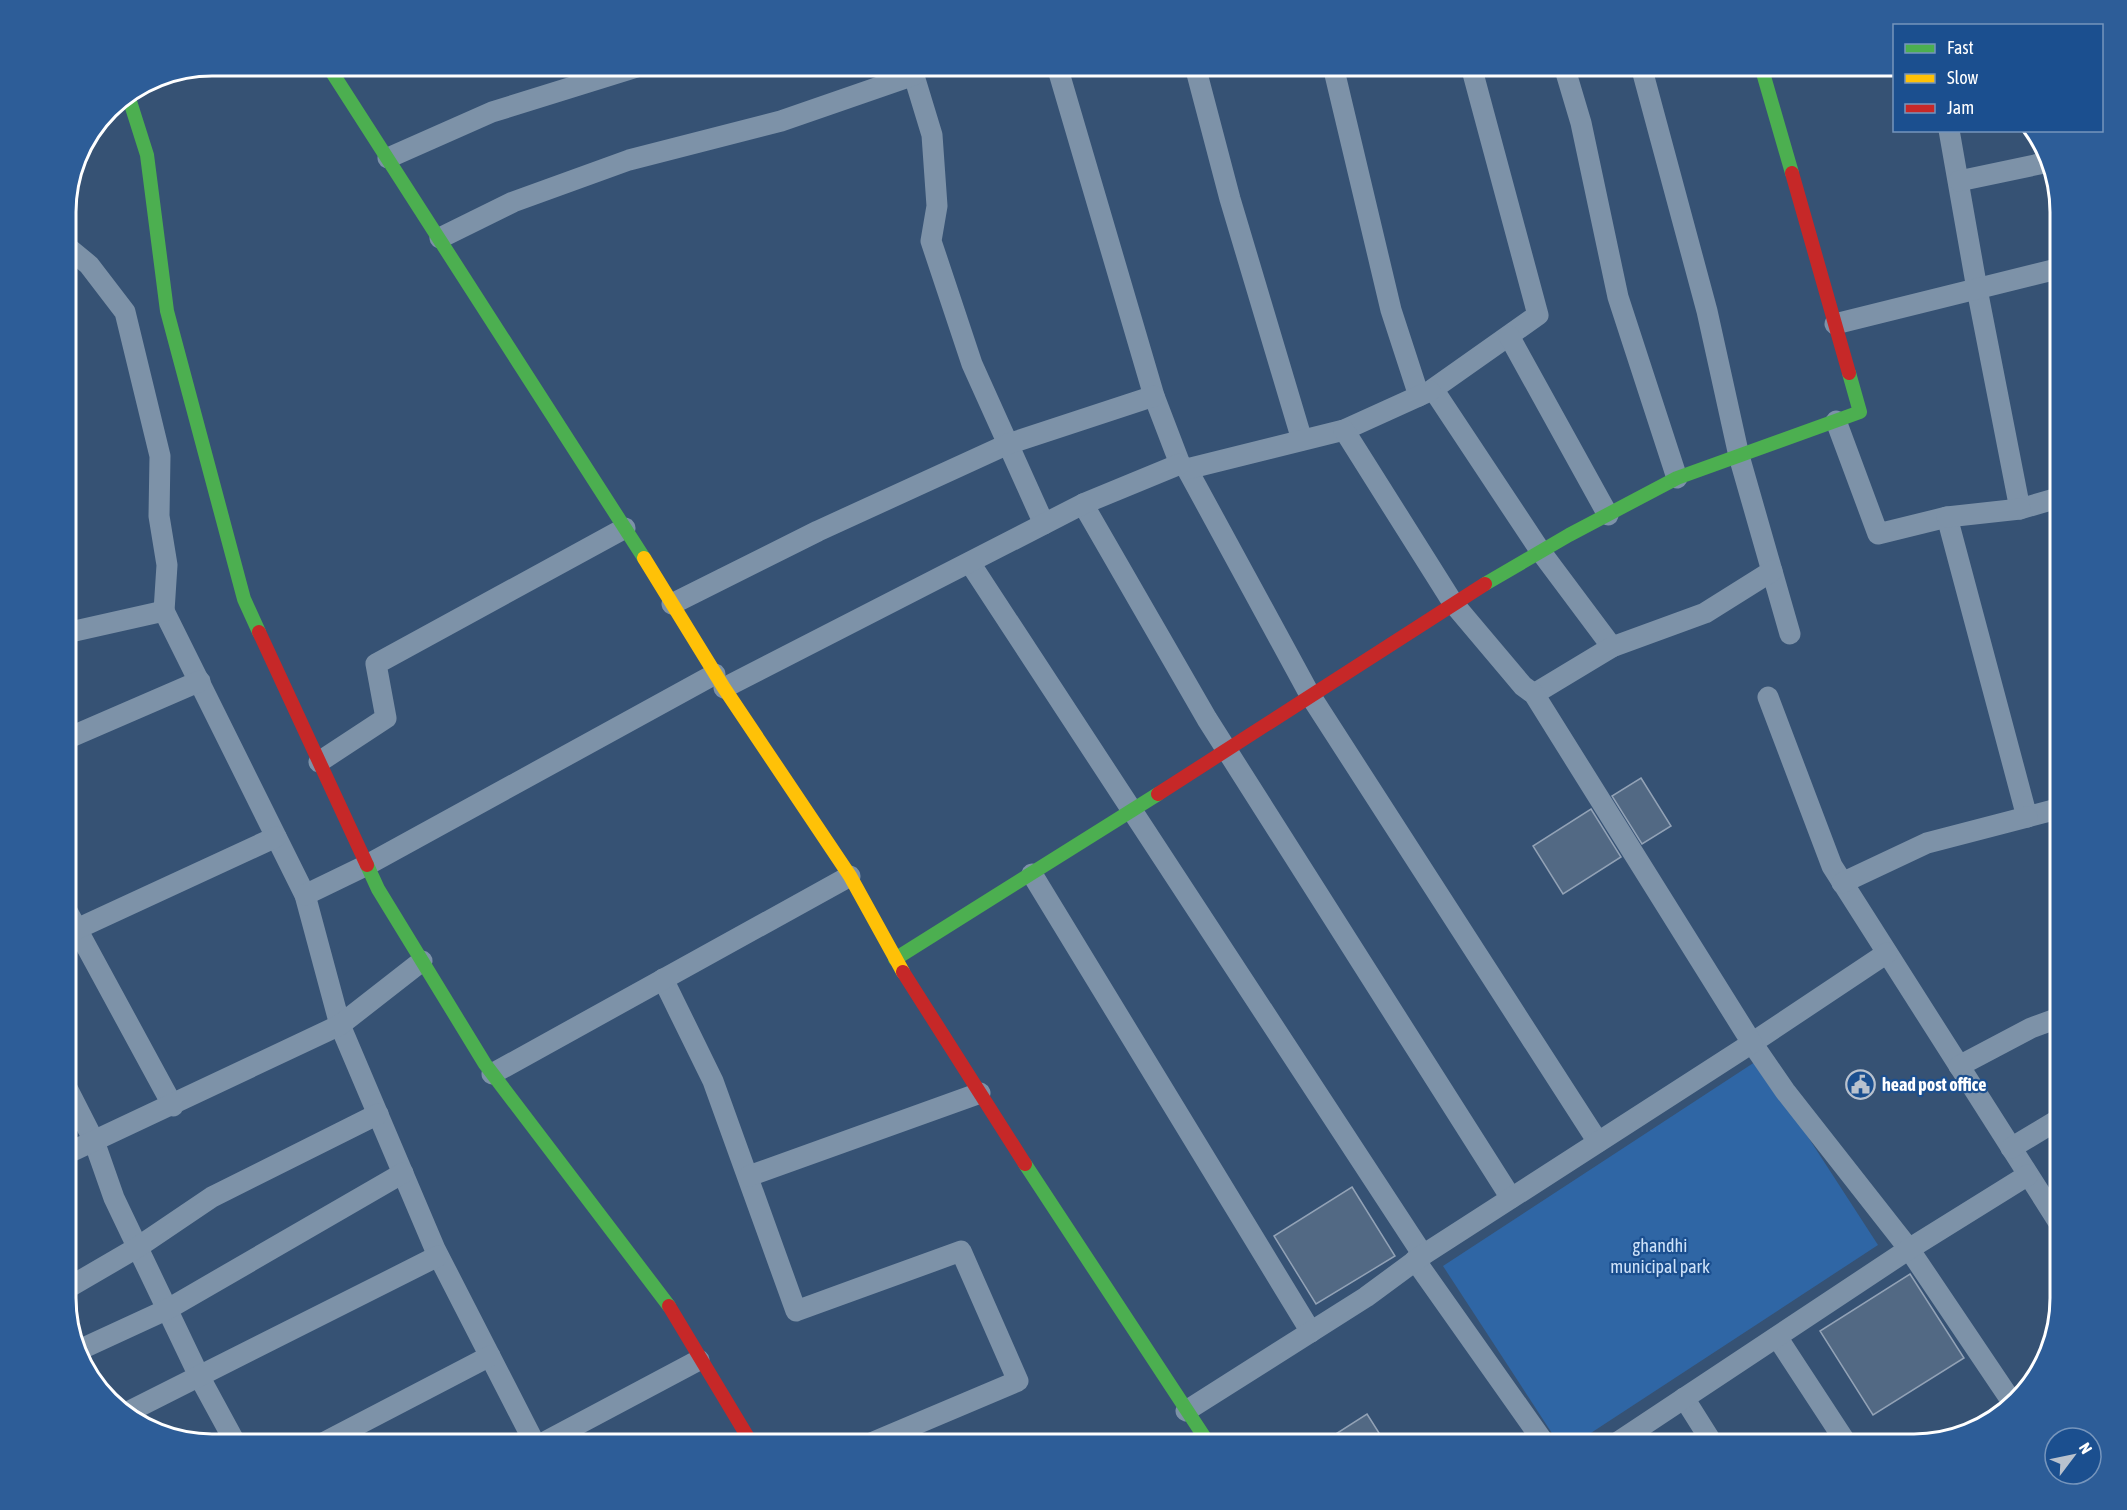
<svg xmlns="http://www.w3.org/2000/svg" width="2127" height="1510" viewBox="0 0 2127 1510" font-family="'Asap Condensed',sans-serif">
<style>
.green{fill:#2f66a5}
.building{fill:#526984;stroke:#92a2b6;stroke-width:1.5}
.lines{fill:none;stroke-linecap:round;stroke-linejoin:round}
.street{stroke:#7d92a8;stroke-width:21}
.fast{stroke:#4caf50;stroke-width:14}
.slow{stroke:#ffc107;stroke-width:14}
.jam{stroke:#c62828;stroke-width:14}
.labels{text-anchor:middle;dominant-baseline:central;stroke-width:4.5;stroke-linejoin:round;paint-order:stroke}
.poi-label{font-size:18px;font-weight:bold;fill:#fff;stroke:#1b4f8f;text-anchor:start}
.park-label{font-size:18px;fill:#cfe3fa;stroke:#1b4f8f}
.rim{fill:none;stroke:#fff;stroke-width:3}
</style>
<rect width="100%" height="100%" fill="#365274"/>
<path class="green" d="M 1758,1060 L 1878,1245 L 1574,1444 L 1559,1444 L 1443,1266 Z"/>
<g class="building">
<path d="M 1641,778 L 1671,826 L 1642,844 L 1612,796 Z"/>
<path d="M 1591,809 L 1621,857 L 1563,894 L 1533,846 Z"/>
<path d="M 1352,1187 L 1395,1256 L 1316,1304 L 1274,1236 Z"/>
<path d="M 1910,1274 L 1964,1358 L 1873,1415 L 1820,1331 Z"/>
<path d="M 1367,1414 L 1386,1444 L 1320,1444 Z"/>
</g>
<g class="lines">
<g class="street">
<path d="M 911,66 L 932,135 L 937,206 L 931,241 L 972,364 L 1044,524"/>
<path d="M 1057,66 L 1154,396 L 1180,464 L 1187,469 L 1310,695 L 1598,1142"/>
<path d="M 1195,66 L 1230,199 L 1302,440"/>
<path d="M 1333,66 L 1391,310 L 1419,396"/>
<path d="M 1471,66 L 1538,315 L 1433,389 L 1541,552 L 1612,647"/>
<path d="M 1564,66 L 1581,123 L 1618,297 L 1677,478"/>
<path d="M 1641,66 L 1707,311 L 1739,456 L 1790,634"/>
<path d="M 1949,130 L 1977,289 L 2020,509 L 2061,497"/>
<path d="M 388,158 L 492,112 L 640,66"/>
<path d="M 1959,181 L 2049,162"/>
<path d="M 440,238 L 513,202 L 629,160 L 781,121 L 914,75"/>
<path d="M 1835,324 L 2061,268"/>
<path d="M 1509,336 L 1608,515"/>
<path d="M 1836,421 L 1878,534 L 1947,517 L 2027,817 L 2061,808"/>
<path d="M 1187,469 L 1344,430 L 1430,391"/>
<path d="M 1083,504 L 1207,719 L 1511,1198"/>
<path d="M 1947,517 L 2020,509"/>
<path d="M 970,563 L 1423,1255"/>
<path d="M 672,604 L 818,531 L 1008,444 L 1154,396"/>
<path d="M 164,611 L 305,895 L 340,1025 L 435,1249 L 535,1444"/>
<path d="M 66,633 L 164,611 L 167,565 L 159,516 L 160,456 L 125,312 L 89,265 L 66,246"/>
<path d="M 724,688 L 1083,504 L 1180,464"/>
<path d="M 1534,694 L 1612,647 L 1705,613 L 1772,571"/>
<path d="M 1768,697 L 1832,866 L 2061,1226"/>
<path d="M 66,739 L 200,681"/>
<path d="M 319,762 L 386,718 L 376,664 L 625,528"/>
<path d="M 1032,874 L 1311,1332"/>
<path d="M 1842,883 L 1927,843 L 2027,817"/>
<path d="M 305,895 L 367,865 L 715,674"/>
<path d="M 66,909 L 173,1106"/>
<path d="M 66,934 L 276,837"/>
<path d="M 1887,953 L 1752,1043 L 1785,1091 L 1909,1249 L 2012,1402"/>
<path d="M 663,979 L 713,1081 L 796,1311 L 961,1251 L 1018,1381 L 869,1444"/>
<path d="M 1959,1066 L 2031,1028 L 2061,1017"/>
<path d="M 492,1074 L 850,876"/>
<path d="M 66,1086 L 94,1141 L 114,1198 L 199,1376 L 236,1444"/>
<path d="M 2011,1148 L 2061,1118"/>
<path d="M 66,1154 L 340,1025 L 422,961"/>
<path d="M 749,1176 L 980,1093"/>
<path d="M 1415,1260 L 1545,1444"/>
<path d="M 66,1289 L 138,1247 L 212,1197 L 378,1114"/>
<path d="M 1777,1337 L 1847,1444"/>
<path d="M 79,1350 L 168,1309 L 403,1173"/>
<path d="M 1684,1398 L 1713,1444"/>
<path d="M 1186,1411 L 1366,1297 L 1423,1255 L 1752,1043 L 1534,694 L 1523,686 L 1453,603 L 1344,430"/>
<path d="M 124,1414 L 438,1256"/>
<path d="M 321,1444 L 490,1356"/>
<path d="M 541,1444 L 699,1360"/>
<path d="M 1615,1444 L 1909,1249 L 2028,1175"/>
</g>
<g class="fast">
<path d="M 328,66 L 644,558"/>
<path d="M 1761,66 L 1792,173"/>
<path d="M 128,95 L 147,155 L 167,311 L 244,599 L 259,632"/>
<path d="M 1485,584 L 1569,535 L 1677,478 L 1860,412 L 1849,373"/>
<path d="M 367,865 L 378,889 L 485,1064 L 669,1306"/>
<path d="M 895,959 L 1158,794"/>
<path d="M 1025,1164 L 1209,1444"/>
</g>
<path class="slow" d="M 644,558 L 724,688 L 850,876 L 903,972"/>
<g class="jam">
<path d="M 1792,173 L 1849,373"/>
<path d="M 259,632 L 367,865"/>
<path d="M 1158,794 L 1485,584"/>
<path d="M 903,972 L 1025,1164"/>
<path d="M 669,1306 L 752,1444"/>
</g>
</g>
<defs>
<symbol id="civic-ring" viewBox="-11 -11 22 22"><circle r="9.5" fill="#1b4f8f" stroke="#b9c2ce" stroke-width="1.5"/><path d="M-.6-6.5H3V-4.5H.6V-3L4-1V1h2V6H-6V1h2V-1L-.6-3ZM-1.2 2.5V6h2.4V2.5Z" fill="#b9c2ce"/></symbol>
</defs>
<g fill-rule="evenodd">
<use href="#civic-ring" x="1844" y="1068" width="33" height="33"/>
</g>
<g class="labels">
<g class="poi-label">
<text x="1882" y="1084">head post office</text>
</g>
<g class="park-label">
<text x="1660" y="1245">ghandhi<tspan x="1660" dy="21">municipal park</tspan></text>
</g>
</g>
<path d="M0 0H2127V1510H0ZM212 76H1914A136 136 0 0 1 2050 212V1298A136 136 0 0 1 1914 1434H212A136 136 0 0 1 76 1298V212A136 136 0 0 1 212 76Z" fill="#2d5d98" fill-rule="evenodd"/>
<path class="rim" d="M212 76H1914A136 136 0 0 1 2050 212V1298A136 136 0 0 1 1914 1434H212A136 136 0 0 1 76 1298V212A136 136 0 0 1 212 76Z"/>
<rect x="1893" y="24" width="210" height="108" fill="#1b4f8f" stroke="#7695bc" stroke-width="1.5"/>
<rect x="1905" y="44" width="30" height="9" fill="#4caf50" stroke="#7695bc" stroke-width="1.5"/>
<text x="1947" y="54" font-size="18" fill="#ffffff">Fast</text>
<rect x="1905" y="74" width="30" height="9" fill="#ffc107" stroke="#7695bc" stroke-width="1.5"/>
<text x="1947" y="84" font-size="18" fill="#ffffff">Slow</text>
<rect x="1905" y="104" width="30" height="9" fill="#c62828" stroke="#7695bc" stroke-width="1.5"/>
<text x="1947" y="114" font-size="18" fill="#ffffff">Jam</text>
<g transform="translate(2073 1456) rotate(58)"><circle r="28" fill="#1b4f8f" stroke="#7695bc" stroke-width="1.5"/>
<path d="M0-4.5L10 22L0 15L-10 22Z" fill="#b9c2ce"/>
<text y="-9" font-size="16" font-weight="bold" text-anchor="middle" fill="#ffffff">N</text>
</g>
</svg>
